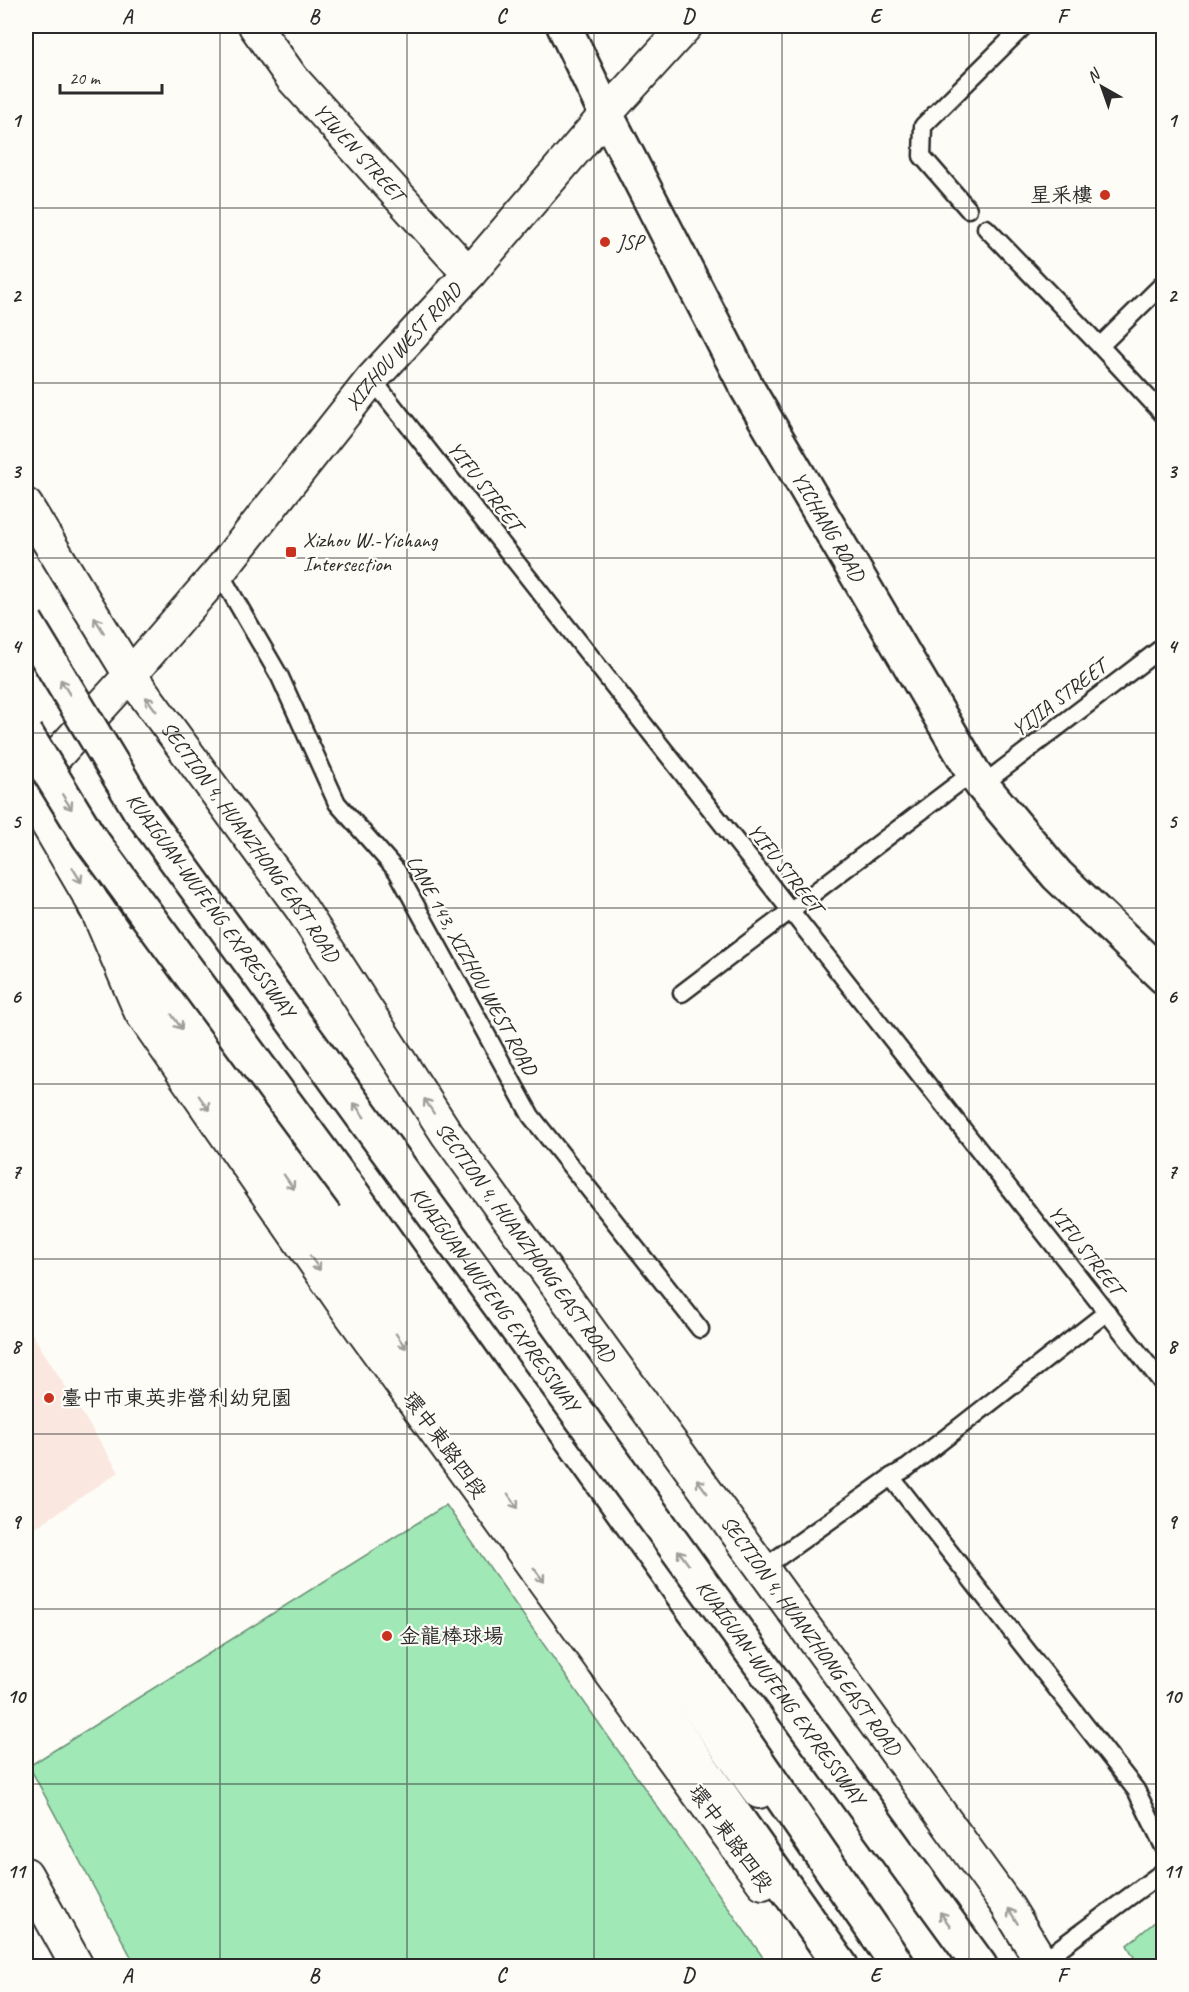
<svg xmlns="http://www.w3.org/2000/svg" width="1189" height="1992" viewBox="0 0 1189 1992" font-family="Caveat,'LXGW WenKai TC',sans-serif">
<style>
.built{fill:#fae8e0}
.green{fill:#a0e8b6;stroke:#668a70;stroke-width:1.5}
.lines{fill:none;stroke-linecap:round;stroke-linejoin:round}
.lane-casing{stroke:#2b2b2b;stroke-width:21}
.street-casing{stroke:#2b2b2b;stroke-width:36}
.secondary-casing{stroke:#2b2b2b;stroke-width:38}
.highway-casing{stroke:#2b2b2b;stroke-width:38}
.lane{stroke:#fdfcf7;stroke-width:16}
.street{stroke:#fdfcf7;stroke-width:32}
.secondary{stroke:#fdfcf7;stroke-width:33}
.highway{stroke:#fdfcf7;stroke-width:33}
.highway-bridge-casing{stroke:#2b2b2b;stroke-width:38;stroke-linecap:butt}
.highway-bridge{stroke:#fdfcf7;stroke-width:33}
.oneway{stroke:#9e9e9b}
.grid{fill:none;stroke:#2b2b2b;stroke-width:1.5;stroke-opacity:0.55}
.poi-dot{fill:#c8321e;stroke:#fdfcf7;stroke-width:2}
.labels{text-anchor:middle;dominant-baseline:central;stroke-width:4.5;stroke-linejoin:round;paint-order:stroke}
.street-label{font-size:21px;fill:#2b2b2b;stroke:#fdfcf7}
.poi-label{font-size:21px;fill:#2b2b2b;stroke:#fdfcf7;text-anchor:start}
.neatline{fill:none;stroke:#2b2b2b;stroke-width:2}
.grid-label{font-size:20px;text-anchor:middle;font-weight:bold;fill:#2b2b2b}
</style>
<rect width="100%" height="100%" fill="#fdfcf7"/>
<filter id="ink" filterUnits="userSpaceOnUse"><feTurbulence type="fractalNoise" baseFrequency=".0167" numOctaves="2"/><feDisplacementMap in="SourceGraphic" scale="12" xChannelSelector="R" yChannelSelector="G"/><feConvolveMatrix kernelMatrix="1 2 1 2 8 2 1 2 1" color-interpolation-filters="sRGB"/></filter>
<g filter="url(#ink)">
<path class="built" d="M 26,1324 L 119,1472 L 26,1534 Z"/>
<g class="green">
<path d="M 446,1505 L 767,1963 L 766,1966 L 136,1966 L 29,1766 Z"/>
<path d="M 1163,1915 L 1163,1966 L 1139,1966 L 1127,1945 Z"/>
</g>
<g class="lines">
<defs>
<g id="lane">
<path d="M 968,209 L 922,156 L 923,126 L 1024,26"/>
<path d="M 986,228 L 1100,346 L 1164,415"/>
<path d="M 1100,346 L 1164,283"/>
<path d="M 372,379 L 1164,1385"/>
<path d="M 219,572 L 280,677 L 337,803 L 397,871 L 531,1116 L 700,1329"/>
<path d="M 982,785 L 1164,646"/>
<path d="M 682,993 L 973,772"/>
<path d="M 1107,1312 L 907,1468 L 891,1477 L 1136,1790 L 1164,1847"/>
<path d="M 762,1569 L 891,1477"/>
<path d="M 1041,1962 L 1164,1871"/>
</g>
<g id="street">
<path id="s1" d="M 255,26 L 292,78 L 469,274"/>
<path id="s2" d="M 26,505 L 130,675 L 301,908 L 447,1134 L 1006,1904 L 1044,1966"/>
<path id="s3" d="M 28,787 L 130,675 L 219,572 L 372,379 L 469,274 L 606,114 L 686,26"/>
<path d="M 26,788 L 95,906 L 140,1011 L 349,1312 L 763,1883"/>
<path d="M 132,942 L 190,1001 L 759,1792"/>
<path d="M 26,1874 L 77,1966"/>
</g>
<g id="secondary">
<path id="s4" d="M 564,26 L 606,114 L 747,388 L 973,772 L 982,785 L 1057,875 L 1164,977"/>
</g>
<g id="highway">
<path id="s5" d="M 139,809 L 980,1966"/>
<path d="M 95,906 L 841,1966"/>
<path d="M 354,1196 L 729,1720 L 898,1966"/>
</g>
</defs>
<use href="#lane" class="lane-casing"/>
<use href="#street" class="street-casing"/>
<use href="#secondary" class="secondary-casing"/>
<use href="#highway" class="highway-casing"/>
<use href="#lane" class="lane"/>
<use href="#street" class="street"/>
<use href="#secondary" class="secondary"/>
<use href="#highway" class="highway"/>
<defs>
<g id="highway-bridge">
<path d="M 26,622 L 139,809"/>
<path d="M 26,734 L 89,837 L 354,1196"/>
</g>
</defs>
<use href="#highway-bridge" class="highway-bridge-casing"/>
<use href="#highway-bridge" class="highway-bridge"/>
</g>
<defs><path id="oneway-shaft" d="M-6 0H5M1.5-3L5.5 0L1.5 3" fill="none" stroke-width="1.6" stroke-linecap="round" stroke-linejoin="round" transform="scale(1.5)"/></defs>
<g class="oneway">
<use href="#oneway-shaft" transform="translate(99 625) rotate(-122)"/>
<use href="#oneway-shaft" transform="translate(65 687) rotate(-121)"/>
<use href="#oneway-shaft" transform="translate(151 704) rotate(-126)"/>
<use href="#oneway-shaft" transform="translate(67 802) rotate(58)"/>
<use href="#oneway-shaft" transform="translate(77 875) rotate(59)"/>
<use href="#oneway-shaft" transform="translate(177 1022) rotate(55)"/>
<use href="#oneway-shaft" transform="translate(204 1103) rotate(55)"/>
<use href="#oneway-shaft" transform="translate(429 1106) rotate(-123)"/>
<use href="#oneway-shaft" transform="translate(359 1110) rotate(-126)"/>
<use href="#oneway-shaft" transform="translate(289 1182) rotate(55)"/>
<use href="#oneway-shaft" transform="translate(315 1263) rotate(55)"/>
<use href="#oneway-shaft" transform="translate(401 1341) rotate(55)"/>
<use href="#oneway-shaft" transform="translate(702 1486) rotate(-126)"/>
<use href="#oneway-shaft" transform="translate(513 1501) rotate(55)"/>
<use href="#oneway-shaft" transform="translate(683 1557) rotate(-126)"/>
<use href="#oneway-shaft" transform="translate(539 1575) rotate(54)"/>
<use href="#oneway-shaft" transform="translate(1013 1916) rotate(-121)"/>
<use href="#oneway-shaft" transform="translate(945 1919) rotate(-126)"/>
</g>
</g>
<path class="grid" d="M 220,26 L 220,1966M 407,26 L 407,1966M 594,26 L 594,1966M 782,26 L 782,1966M 969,26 L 969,1966M 26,208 L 1164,208M 26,383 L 1164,383M 26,558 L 1164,558M 26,733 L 1164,733M 26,908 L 1164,908M 26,1084 L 1164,1084M 26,1259 L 1164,1259M 26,1434 L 1164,1434M 26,1609 L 1164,1609M 26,1784 L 1164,1784"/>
<g class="poi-dot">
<circle cx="1105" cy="195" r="6"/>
<circle cx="605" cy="242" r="6"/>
<rect x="285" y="546" width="12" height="12" rx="3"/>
<circle cx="49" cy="1398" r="6"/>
<circle cx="387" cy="1636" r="6"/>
</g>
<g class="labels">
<g class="street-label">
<text stroke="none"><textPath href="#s1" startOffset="164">YIWEN STREET</textPath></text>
<text stroke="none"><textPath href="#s3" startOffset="579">XIZHOU WEST ROAD</textPath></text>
<text transform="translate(485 486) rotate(52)">YIFU STREET</text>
<text stroke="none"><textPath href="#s4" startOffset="566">YICHANG ROAD</textPath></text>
<text transform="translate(1059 698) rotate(-37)">YIJIA STREET</text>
<text stroke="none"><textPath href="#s2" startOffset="405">SECTION 4, HUANZHONG EAST ROAD</textPath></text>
<text transform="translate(785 868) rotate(52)">YIFU STREET</text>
<text transform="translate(211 905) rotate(54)">KUAIGUAN-WUFENG EXPRESSWAY</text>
<text transform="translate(472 965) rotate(61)">LANE 143, XIZHOU WEST ROAD</text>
<text stroke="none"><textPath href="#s2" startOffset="891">SECTION 4, HUANZHONG EAST ROAD</textPath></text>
<text transform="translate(1086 1250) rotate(52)">YIFU STREET</text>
<text stroke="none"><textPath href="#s5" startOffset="606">KUAIGUAN-WUFENG EXPRESSWAY</textPath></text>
<text transform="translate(445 1445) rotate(54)">環中東路四段</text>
<text stroke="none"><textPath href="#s2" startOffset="1377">SECTION 4, HUANZHONG EAST ROAD</textPath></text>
<text stroke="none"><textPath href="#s5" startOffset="1092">KUAIGUAN-WUFENG EXPRESSWAY</textPath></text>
<text transform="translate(731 1838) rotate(54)">環中東路四段</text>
</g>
<g class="poi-label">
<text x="1093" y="195" text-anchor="end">星釆樓</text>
<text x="617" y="242">JSP</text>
<text x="303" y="540">Xizhou W.-Yichang<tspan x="303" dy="24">Intersection</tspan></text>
<text x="61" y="1398">臺中市東英非營利幼兒園</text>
<text x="399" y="1636">金龍棒球場</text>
</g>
</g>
<rect width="1189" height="1992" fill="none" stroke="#fdfcf7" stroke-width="66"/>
<g transform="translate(1102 87) rotate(320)" stroke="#fdfcf7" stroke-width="4.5" paint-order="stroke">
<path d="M0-4.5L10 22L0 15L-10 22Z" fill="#2b2b2b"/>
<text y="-9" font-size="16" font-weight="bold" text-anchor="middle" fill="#2b2b2b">N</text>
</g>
<path d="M60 84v9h102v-9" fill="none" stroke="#2b2b2b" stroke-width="3"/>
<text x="69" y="84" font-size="18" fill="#2b2b2b" stroke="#fdfcf7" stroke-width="4.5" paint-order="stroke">20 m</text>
<rect x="33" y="33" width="1123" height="1926" class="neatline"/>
<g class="grid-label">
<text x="127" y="23">A</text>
<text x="314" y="23">B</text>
<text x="501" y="23">C</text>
<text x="688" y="23">D</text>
<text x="875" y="23">E</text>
<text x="1062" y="23">F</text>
<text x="16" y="127">1</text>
<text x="1172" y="127">1</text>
<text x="16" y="302">2</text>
<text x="1172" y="302">2</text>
<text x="16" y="478">3</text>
<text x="1172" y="478">3</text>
<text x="16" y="653">4</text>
<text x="1172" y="653">4</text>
<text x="16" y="828">5</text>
<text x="1172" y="828">5</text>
<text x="16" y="1003">6</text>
<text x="1172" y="1003">6</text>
<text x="16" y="1178">7</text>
<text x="1172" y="1178">7</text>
<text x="16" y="1353">8</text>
<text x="1172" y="1353">8</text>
<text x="16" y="1528">9</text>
<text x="1172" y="1528">9</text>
<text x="16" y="1703">10</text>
<text x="1172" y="1703">10</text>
<text x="16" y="1878">11</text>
<text x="1172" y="1878">11</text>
<text x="127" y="1982">A</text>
<text x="314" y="1982">B</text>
<text x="501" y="1982">C</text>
<text x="688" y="1982">D</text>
<text x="875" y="1982">E</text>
<text x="1062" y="1982">F</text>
</g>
</svg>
